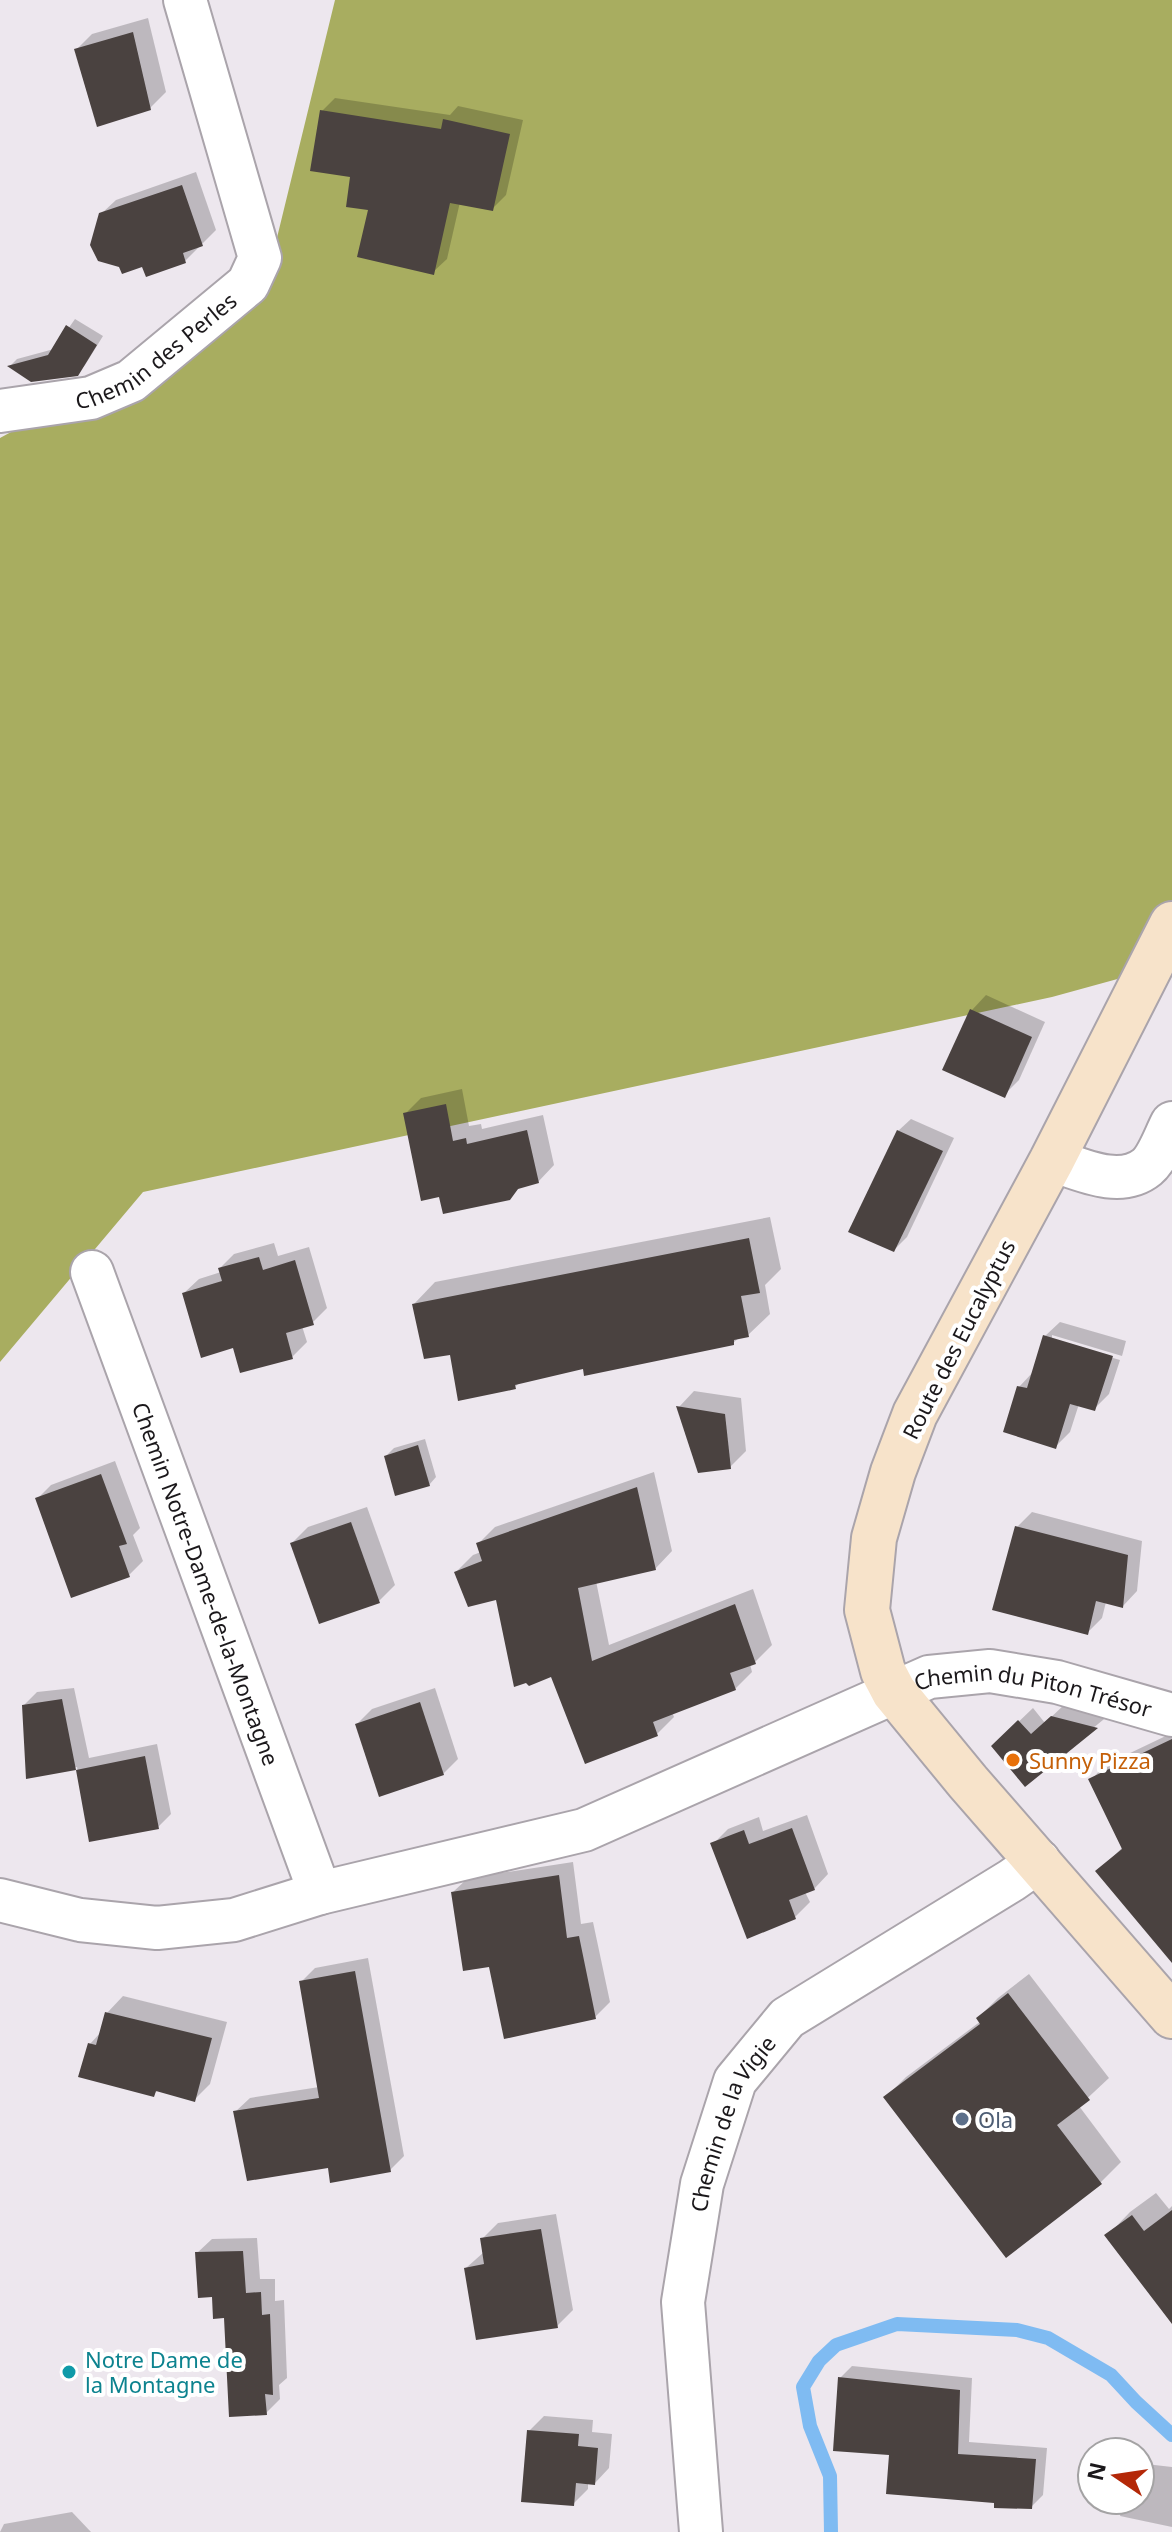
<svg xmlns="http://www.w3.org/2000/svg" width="1172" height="2532" viewBox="0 0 1172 2532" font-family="'Noto Sans',sans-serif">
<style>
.forest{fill:#a8ad60}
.shadow{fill:#0003}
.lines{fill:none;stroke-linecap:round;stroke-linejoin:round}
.stream{stroke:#7fbbf2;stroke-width:14}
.building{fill:#4a4240}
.minor-casing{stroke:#aaa4ab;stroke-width:46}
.secondary-casing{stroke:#aaa4ab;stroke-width:48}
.minor{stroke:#fff;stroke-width:42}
.secondary{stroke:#f7e3ca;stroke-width:44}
.food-dot{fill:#e8710a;stroke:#fff;stroke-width:3}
.service-dot{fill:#5c6f8a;stroke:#fff;stroke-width:3}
.culture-dot{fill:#0f9aa8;stroke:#fff;stroke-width:3}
.labels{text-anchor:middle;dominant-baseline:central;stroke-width:8;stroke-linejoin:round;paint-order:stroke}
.street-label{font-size:22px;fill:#1b181b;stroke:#fff}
.food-label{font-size:22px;fill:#c56008;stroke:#fff;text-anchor:start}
.service-label{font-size:22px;fill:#4e5e75;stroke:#fff;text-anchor:start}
.culture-label{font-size:22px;fill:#0d838f;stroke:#fff;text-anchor:start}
</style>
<rect width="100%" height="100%" fill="#ede7ee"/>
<path class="forest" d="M 335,0 L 1172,0 L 1172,964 L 1052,997 L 143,1192 L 0,1362 L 0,438 L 263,295 Z"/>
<g class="shadow">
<path d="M 148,18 L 166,92 L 150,108 L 76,50 L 92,34 Z"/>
<path d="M 335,98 L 450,115 L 458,106 L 523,120 L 506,195 L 492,209 L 460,202 L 447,259 L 433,272 L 370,208 L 322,111 Z"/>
<path d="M 196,172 L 216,230 L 185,261 L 143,265 L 101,214 L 116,200 Z"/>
<path d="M 75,319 L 103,336 L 85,365 L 77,374 L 10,366 L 17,359 L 54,349 Z"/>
<path d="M 986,995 L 1045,1022 L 1019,1080 L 1004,1095 L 972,1010 Z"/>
<path d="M 462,1089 L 469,1126 L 481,1124 L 482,1129 L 543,1115 L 554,1165 L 538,1182 L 522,1185 L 509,1198 L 440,1195 L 405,1114 L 421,1098 Z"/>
<path d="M 911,1119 L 954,1138 L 907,1237 L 894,1250 L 898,1131 Z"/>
<path d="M 770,1217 L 781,1269 L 765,1285 L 770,1314 L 748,1335 L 740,1337 L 733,1343 L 584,1367 L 520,1382 L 515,1387 L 452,1352 L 414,1304 L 435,1282 Z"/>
<path d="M 274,1243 L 278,1256 L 309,1247 L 327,1308 L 312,1323 L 302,1326 L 307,1342 L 292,1357 L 234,1345 L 184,1293 L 199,1279 L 221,1272 L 220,1268 L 234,1254 Z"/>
<path d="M 1060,1322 L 1126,1341 L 1122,1356 L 1052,1335 L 1052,1340 L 1120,1360 L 1109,1394 L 1094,1409 L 1079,1404 L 1070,1432 L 1056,1446 L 1019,1387 L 1034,1371 L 1045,1336 Z"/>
<path d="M 694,1391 L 741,1398 L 746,1451 L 730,1467 L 679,1407 Z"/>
<path d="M 425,1439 L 436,1477 L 429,1485 L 386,1456 L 394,1448 Z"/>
<path d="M 115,1461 L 140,1528 L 133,1535 L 143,1561 L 129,1575 L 37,1499 L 51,1485 Z"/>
<path d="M 654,1472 L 672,1551 L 655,1569 L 596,1581 L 609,1645 L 753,1589 L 772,1645 L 755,1662 L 750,1664 L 752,1672 L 735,1689 L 672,1712 L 674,1717 L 657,1734 L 552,1675 L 497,1597 L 456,1572 L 473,1555 L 481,1552 L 478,1544 L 495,1527 Z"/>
<path d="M 367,1507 L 395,1585 L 379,1601 L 292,1543 L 308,1527 Z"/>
<path d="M 1032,1512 L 1142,1541 L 1137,1591 L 1123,1606 L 1106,1602 L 1102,1618 L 1087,1633 L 1017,1527 Z"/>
<path d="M 74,1688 L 89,1758 L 157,1744 L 171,1814 L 158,1827 L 91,1840 L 77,1767 L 28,1777 L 24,1705 L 37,1692 Z"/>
<path d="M 435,1688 L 458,1759 L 443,1774 L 357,1724 L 372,1709 Z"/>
<path d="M 1066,1703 L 1109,1715 L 1025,1784 L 993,1746 L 1033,1708 L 1045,1723 Z"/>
<path d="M 1172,1733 L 1172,1960 L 1098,1871 L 1123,1847 L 1091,1780 L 1105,1765 Z"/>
<path d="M 807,1815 L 828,1874 L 814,1889 L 805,1892 L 810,1902 L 795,1917 L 713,1844 L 728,1829 L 759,1817 L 763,1831 Z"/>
<path d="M 573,1862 L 581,1924 L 593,1922 L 610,2002 L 595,2017 L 490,1965 L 453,1892 L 468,1878 Z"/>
<path d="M 368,1958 L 404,2156 L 390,2170 L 330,2166 L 235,2112 L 250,2098 L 319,2087 L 301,1982 L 315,1968 Z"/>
<path d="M 1029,1974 L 1109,2078 L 1079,2106 L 1121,2162 L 1101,2182 L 1007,2255 L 886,2097 L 906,2077 L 981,2021 L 978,2018 L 998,1998 Z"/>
<path d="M 123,1996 L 227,2022 L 210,2084 L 194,2100 L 158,2090 L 153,2095 L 90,2044 L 101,2032 L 107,2013 Z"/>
<path d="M 1156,2193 L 1169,2209 L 1172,2206 L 1172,2281 L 1107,2236 L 1130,2212 Z"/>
<path d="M 556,2214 L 573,2310 L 557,2326 L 466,2268 L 484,2252 L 482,2239 L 498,2223 Z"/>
<path d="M 257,2238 L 260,2279 L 275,2279 L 275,2301 L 284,2300 L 287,2378 L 279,2385 L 280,2399 L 266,2413 L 197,2253 L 212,2239 Z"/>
<path d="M 852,2366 L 972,2378 L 969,2442 L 1047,2448 L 1043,2495 L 1031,2507 L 996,2501 L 892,2453 L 840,2378 Z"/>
<path d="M 544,2416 L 593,2420 L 592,2432 L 612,2434 L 609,2468 L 595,2483 L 588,2482 L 588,2489 L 573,2504 L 529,2431 Z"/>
<path d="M 1146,2464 L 1172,2467 L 1172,2527 L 1120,2516 L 1124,2500 L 1140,2500 L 1140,2470 Z"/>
<path d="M 72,2512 L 91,2532 L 0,2532 L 4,2524 Z"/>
</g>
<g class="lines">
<path class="stream" d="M 831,2532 L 830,2476 L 810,2426 L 803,2387 L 819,2361 L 836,2345 L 897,2324 L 1017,2330 L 1048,2338 L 1111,2375 L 1136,2402 L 1172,2435"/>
</g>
<g class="building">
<path d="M 133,32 L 151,110 L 97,127 L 74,49 Z"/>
<path d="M 320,110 L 441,129 L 443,119 L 510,134 L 493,211 L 450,203 L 434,275 L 357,257 L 368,210 L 346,207 L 350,177 L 310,171 Z"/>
<path d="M 182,185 L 203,246 L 183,253 L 186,263 L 146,277 L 142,267 L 122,274 L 119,267 L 98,261 L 90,245 L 99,213 Z"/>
<path d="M 66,325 L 97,345 L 78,376 L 31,382 L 7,366 L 48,355 Z"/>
<path d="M 970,1009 L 1032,1037 L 1005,1098 L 942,1070 Z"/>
<path d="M 446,1104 L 453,1141 L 466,1138 L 467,1144 L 527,1130 L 539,1183 L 518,1189 L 510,1200 L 443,1214 L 439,1197 L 421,1201 L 403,1113 Z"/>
<path d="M 897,1130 L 943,1151 L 894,1252 L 848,1232 Z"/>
<path d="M 749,1238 L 760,1293 L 741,1296 L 749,1337 L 734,1340 L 734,1345 L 584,1376 L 583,1369 L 515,1385 L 516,1389 L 458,1401 L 450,1355 L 424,1359 L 412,1304 Z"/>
<path d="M 259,1257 L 263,1270 L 295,1260 L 314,1325 L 286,1333 L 293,1359 L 240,1373 L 233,1348 L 201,1358 L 182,1293 L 222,1281 L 218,1268 Z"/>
<path d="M 1043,1335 L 1113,1356 L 1095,1411 L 1070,1404 L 1056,1449 L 1003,1432 L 1017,1386 L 1027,1388 Z"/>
<path d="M 676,1406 L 725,1414 L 731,1469 L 698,1473 Z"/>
<path d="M 418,1445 L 430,1486 L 395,1496 L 384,1456 Z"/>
<path d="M 101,1474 L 127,1544 L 119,1546 L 130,1577 L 71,1598 L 35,1498 Z"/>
<path d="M 637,1487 L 656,1570 L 578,1588 L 592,1661 L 735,1604 L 756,1664 L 730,1673 L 736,1690 L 653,1722 L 658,1736 L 585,1764 L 551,1677 L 529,1686 L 526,1683 L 514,1687 L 496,1600 L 468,1607 L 454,1572 L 482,1561 L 476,1543 Z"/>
<path d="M 351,1522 L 380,1603 L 319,1624 L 290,1543 Z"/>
<path d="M 1015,1526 L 1128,1555 L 1123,1608 L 1096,1601 L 1088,1635 L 992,1610 Z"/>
<path d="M 62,1699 L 76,1770 L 145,1756 L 159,1829 L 89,1842 L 76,1770 L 26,1779 L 22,1705 Z"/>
<path d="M 420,1702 L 444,1775 L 379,1797 L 355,1724 Z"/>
<path d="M 1051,1716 L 1098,1728 L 1025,1787 L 991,1746 L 1018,1720 L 1031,1734 Z"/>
<path d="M 1172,1739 L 1172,1963 L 1095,1871 L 1122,1849 L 1088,1779 Z"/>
<path d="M 792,1828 L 815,1890 L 789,1900 L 796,1919 L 747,1939 L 710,1843 L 744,1830 L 749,1844 Z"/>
<path d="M 559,1875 L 567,1938 L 579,1936 L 596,2019 L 504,2039 L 489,1967 L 463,1971 L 451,1892 Z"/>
<path d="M 355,1971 L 391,2172 L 330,2183 L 328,2168 L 247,2181 L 233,2111 L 319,2098 L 299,1981 Z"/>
<path d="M 1008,1993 L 1090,2100 L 1057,2125 L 1102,2184 L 1006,2258 L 883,2097 L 980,2024 L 976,2018 Z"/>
<path d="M 105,2012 L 212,2038 L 195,2102 L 156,2091 L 154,2097 L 78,2077 L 88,2043 L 96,2045 Z"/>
<path d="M 1172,2210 L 1172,2324 L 1104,2235 L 1132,2215 L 1144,2231 Z"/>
<path d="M 541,2229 L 558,2328 L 476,2340 L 464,2268 L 484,2264 L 480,2238 Z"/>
<path d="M 243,2251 L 246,2293 L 261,2292 L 262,2315 L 270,2314 L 273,2395 L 265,2394 L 267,2415 L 229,2417 L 224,2318 L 213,2319 L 212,2297 L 198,2298 L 195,2252 Z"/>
<path d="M 838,2377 L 960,2390 L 958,2454 L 1036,2459 L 1032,2509 L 994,2508 L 994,2503 L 886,2494 L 889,2455 L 833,2451 Z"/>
<path d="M 527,2430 L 579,2434 L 578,2446 L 598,2448 L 595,2485 L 576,2483 L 574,2506 L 521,2502 Z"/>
</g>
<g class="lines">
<defs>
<g id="minor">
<path id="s1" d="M 0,411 L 91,398 L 131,381 L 248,284 L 260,258 L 185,0"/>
<path d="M 1052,1160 C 1080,1169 1120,1189 1147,1167 C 1158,1158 1165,1136 1172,1123"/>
<path id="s2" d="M 92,1272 L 320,1893"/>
<path id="s3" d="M 0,1900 L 80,1920 L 157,1928 L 234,1920 L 320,1893 L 584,1830 L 929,1677 L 990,1671 L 1057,1682 L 1172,1715"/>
<path id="s4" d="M 701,2532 L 683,2302 L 702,2184 L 735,2081 L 787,2018 L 1012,1880 L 1039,1861"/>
</g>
<path id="secondary" d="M 1172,924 L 1052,1160 L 915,1414 L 893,1472 L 874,1538 L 867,1610 L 883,1671 L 894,1692 L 968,1782 L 1172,2016"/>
</defs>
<use href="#minor" class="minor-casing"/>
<use href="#secondary" class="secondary-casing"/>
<use href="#minor" class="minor"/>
<use href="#secondary" class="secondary"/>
</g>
<circle class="food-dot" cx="1013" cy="1760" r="8"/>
<circle class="service-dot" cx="962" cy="2119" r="8"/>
<circle class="culture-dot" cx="69" cy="2372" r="8"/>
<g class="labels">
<g class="street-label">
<text stroke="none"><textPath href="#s1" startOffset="172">Chemin des Perles</textPath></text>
<text transform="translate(958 1339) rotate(-63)">Route des Eucalyptus</text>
<text stroke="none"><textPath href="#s2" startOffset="332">Chemin Notre-Dame-de-la-Montagne</textPath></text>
<text stroke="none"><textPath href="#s3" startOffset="1082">Chemin du Piton Trésor</textPath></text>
<text stroke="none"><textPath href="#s4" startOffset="418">Chemin de la Vigie</textPath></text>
</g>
<g class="food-label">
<text x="1029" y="1760">Sunny Pizza</text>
</g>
<g class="service-label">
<text x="978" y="2119">Ola</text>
</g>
<g class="culture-label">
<text x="85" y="2359">Notre Dame de<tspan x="85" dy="25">la Montagne</tspan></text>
</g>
</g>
<g transform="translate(1116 2476) rotate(283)"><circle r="38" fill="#ffffff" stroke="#a4a3a4" stroke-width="2"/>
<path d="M0-6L14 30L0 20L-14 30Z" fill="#b42808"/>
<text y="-12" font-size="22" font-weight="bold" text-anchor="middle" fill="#1b181b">N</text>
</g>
</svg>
